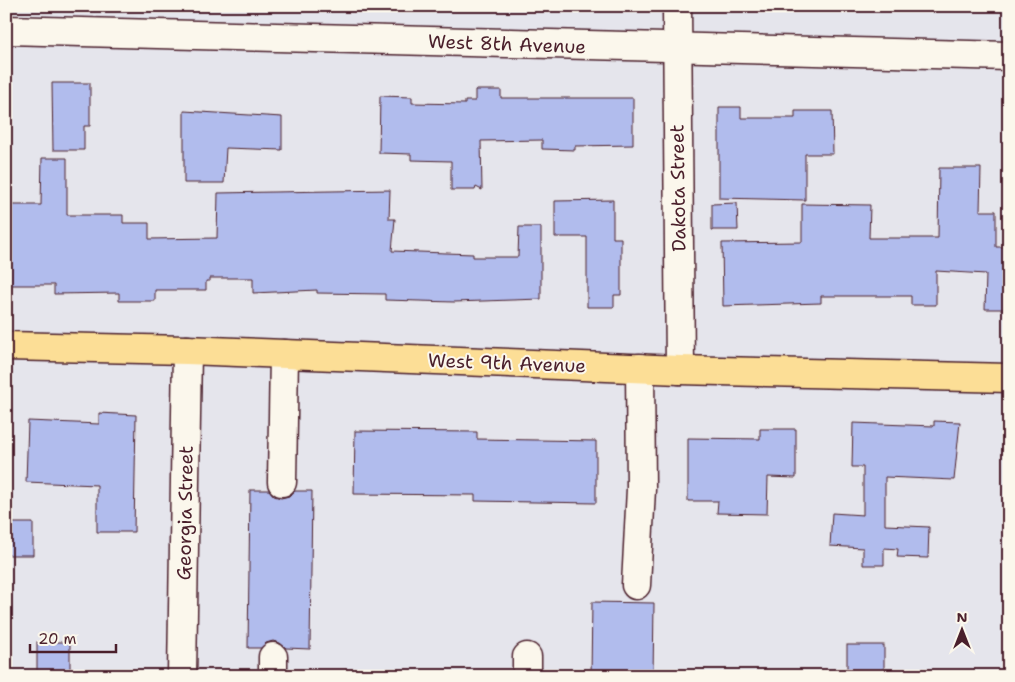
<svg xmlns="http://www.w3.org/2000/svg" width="1015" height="682" viewBox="0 0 1015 682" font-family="'Shantell Sans',sans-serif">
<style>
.building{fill:#b1bced;stroke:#4a1f2b}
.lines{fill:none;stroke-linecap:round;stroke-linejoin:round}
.minor-casing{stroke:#4a1f2b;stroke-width:31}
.major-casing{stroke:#4a1f2b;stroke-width:31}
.minor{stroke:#fbf7ec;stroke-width:28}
.major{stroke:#fcde96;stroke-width:28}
.labels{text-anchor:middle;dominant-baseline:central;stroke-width:4;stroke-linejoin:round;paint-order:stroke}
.street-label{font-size:19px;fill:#4a1f2b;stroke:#fbf7ec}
</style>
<rect width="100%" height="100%" fill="#e5e5ec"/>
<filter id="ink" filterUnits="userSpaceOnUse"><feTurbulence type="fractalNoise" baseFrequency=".02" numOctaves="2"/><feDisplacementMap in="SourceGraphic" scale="10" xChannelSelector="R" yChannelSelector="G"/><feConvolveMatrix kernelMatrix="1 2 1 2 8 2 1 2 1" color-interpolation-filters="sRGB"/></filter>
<g filter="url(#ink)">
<g class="building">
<path d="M 52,83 L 90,83 L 90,126 L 84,126 L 84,150 L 53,150 Z"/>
<path d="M 475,90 L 501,90 L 501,98 L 633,98 L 633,145 L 575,146 L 575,150 L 542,149 L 542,140 L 481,141 L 482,190 L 476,187 L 475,190 L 451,190 L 451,161 L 411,160 L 411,154 L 379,153 L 380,96 L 412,97 L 412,103 L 465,104 L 465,101 L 475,101 Z"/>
<path d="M 719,107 L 741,107 L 741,118 L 795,118 L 795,111 L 832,111 L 833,154 L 805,154 L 805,200 L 719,198 Z"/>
<path d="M 184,111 L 282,117 L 282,150 L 226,148 L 224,183 L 184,183 Z"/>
<path d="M 42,158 L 67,158 L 67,215 L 123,215 L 123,223 L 149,223 L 149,239 L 217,238 L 218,193 L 390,190 L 389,219 L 395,219 L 392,251 L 473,254 L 473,257 L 518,257 L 519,227 L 541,227 L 541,299 L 454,302 L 385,300 L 385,294 L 317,293 L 317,290 L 253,293 L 253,278 L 210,278 L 210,281 L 206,281 L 206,290 L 155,290 L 155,301 L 119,301 L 119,293 L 54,294 L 54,285 L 6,285 L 6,205 L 41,205 Z"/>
<path d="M 939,168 L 981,168 L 980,211 L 996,211 L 996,247 L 1009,247 L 1009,309 L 985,309 L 986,274 L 936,271 L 936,305 L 911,305 L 911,296 L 821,296 L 821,303 L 723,306 L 722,243 L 802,242 L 802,204 L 870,205 L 869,238 L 938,238 Z"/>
<path d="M 613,200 L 613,238 L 621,238 L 621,295 L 614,295 L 614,307 L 587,307 L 587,237 L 555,237 L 555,201 Z"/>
<path d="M 737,203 L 738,230 L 712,230 L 712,204 Z"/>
<path d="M 99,413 L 136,415 L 134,532 L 97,532 L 97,485 L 26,482 L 28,421 L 99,424 Z"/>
<path d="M 934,421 L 960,422 L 954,480 L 885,477 L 885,525 L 929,527 L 928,558 L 897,557 L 898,549 L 884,548 L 884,565 L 863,565 L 863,548 L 830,546 L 832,513 L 863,515 L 863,467 L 852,467 L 853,423 L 934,426 Z"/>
<path d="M 760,429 L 796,429 L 796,478 L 768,477 L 767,514 L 717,513 L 718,501 L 688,501 L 688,438 L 760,439 Z"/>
<path d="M 355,431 L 477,432 L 477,439 L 596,441 L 596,503 L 475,501 L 475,495 L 354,494 Z"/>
<path d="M 250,490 L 269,490 L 274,496 L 281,498 L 289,496 L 295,491 L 312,491 L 310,649 L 286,648 L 280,643 L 273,641 L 266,643 L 261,648 L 248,648 Z"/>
<path d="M 7,523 L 33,523 L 33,555 L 6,555 Z"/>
<path d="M 592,602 L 654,603 L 653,676 L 591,676 Z"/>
<rect x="37" y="642" width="33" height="32"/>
<rect x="847" y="645" width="37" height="31"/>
</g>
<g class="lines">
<defs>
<g id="minor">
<path d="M 677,6 L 680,370"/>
<path d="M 6,30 L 1009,56"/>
<path d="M 282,482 L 284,354"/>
<path d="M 636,585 L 641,489 L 640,368"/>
<path d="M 182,676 L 187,350"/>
<path d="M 273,676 L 273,657"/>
<path d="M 527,676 L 527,657"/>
</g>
<path id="major" d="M 6,346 L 187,350 L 680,370 L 1009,378"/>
</defs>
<use href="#minor" class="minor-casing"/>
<use href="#major" class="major-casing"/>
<use href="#minor" class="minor"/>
<use href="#major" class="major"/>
</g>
</g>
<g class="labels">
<g class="street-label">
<text transform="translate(507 44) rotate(2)">West 8th Avenue</text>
<text transform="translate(678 188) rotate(-91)">Dakota Street</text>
<text transform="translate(507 363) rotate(2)">West 9th Avenue</text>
<text transform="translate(185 513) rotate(-89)">Georgia Street</text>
</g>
</g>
<rect width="1015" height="682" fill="none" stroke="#fbf7ec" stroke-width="25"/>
<rect x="12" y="12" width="990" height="657" fill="none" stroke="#4a1f2b" stroke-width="2" filter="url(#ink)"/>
<g transform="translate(962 630)" stroke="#fbf7ec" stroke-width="4" paint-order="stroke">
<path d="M0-4L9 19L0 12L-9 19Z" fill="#4a1f2b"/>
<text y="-8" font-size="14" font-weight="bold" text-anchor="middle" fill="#4a1f2b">N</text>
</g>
<path d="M30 644v8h86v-8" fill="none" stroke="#4a1f2b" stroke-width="2.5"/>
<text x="38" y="644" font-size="15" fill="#4a1f2b" stroke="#fbf7ec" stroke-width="4" paint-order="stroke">20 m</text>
</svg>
